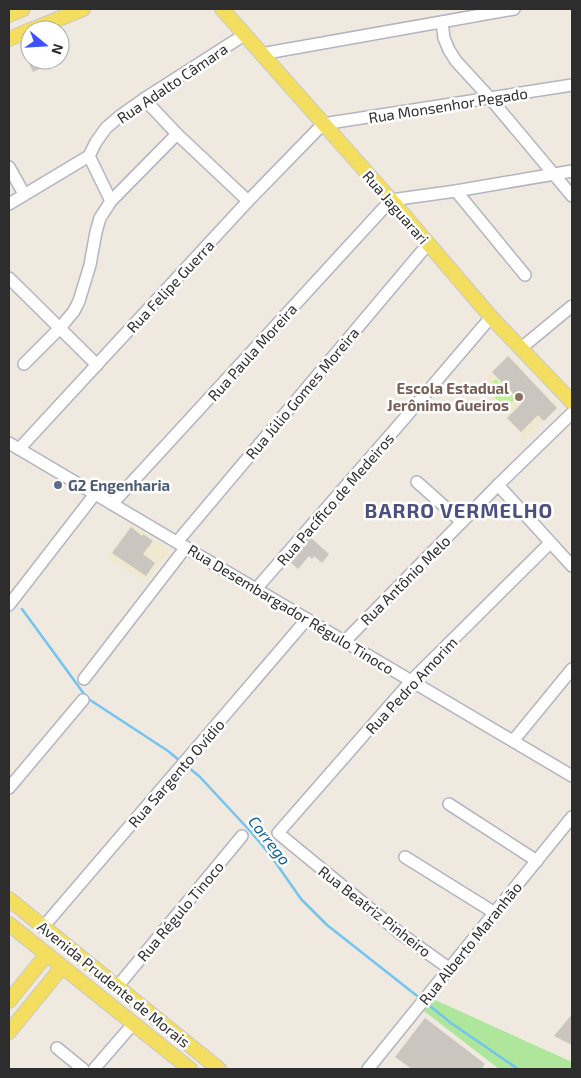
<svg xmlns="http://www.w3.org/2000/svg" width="581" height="1078" viewBox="0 0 581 1078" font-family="'Exo 2',sans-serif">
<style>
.education{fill:#f0e8cf}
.green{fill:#aee69c}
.pitch{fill:#c1ed97}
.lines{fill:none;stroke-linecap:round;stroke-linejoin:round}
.stream{stroke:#72c5f1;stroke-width:2.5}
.building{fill:#cac6bf}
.minor-casing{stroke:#b3b4c0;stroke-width:14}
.major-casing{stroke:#c8c8c8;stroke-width:16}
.minor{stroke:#fff;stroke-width:11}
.major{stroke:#f4de5f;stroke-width:14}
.education-dot{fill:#8d6e63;stroke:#fff;stroke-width:2}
.service-dot{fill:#5c6f8a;stroke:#fff;stroke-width:2}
.labels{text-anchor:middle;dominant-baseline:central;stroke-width:5;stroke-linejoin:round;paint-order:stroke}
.street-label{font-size:15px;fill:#2d2d2d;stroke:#fff}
.education-label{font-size:15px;font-weight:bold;fill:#785e54;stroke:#fff;text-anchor:end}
.service-label{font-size:15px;font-weight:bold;fill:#4e5e75;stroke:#fff;text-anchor:start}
.water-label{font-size:16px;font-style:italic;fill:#0b62a3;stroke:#fff}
.district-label{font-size:20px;font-weight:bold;letter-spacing:1px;fill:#4c507f;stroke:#fff}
</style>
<rect width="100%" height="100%" fill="#efe9e0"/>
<g class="education">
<path d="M 509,355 L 537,386 L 558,406 L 525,440 L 488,395 L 490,393 L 481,383 Z"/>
<path d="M 131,525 L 170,549 L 146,581 L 107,558 Z"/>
</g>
<path class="green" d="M 433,999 L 572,1062 L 572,1069 L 499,1069 L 424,1011 Z"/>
<path class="pitch" d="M 496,379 L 515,399 L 505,408 L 486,388 Z"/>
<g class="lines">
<g class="stream">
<path d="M 22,609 L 87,698 L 168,751 L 180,761"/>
<path d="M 187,766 L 200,777 L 251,832 L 271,856 L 301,899 L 327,925 L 421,999"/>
<path d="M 425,1002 L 451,1023 L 518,1069"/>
</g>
</g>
<g class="building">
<path d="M 30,40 L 30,60 L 57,60 L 33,72 L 20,44 Z"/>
<path d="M 508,356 L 557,408 L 544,421 L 538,415 L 521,432 L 507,418 L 522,403 L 492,372 Z"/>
<path d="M 131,527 L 142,536 L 143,534 L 153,541 L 143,554 L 155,563 L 146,576 L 112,553 Z"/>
<path d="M 311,538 L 329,554 L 322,563 L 314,556 L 312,559 L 309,556 L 298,569 L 290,562 Z"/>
<path d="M 572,1014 L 572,1045 L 554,1036 Z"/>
<path d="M 425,1018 L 485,1064 L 481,1069 L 412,1069 L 395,1057 Z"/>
</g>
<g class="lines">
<defs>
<g id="minor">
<path d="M 442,22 L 444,38 L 449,50 L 456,61 L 489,97 L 572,196"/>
<path d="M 261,54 L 514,9"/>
<path d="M 144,99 L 177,134 L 248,201"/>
<path d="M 89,156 L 111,201"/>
<path d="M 9,167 L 24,194"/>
<path d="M 456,191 L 525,275"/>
<path d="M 9,204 L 89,156 L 96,142 L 106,128 L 120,116 L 144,99 L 244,35"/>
<path d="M 9,278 L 97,365"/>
<path d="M 520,349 L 572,306"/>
<path d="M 24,364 L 60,328 L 74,311 L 79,301 L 90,265 L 96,232 L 100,218 L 111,201 L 177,134"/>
<path d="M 9,443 L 572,776"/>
<path d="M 19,449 L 248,201 L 323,124 L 572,85"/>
<path d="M 417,482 L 462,522"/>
<path d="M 498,485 L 572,566"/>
<path d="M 112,504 L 391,200 L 456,191 L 572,171"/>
<path d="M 177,542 L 428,244"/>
<path d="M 256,589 L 404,419 L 491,317"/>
<path d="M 9,605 L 95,494"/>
<path d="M 345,641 L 498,485 L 572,413"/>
<path d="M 84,679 L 186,547"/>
<path d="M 513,741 L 572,669"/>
<path d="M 9,788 L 83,700"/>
<path d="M 449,804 L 537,861"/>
<path d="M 405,857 L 495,913"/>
<path d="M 44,926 L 307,619"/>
<path d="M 450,969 L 401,934 L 278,833 L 411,681 L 550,543"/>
<path d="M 117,987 L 242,836"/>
<path d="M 57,1048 L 83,1069"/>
<path d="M 94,1069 L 133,1024"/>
<path d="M 368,1069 L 572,817"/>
</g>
<g id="major">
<path d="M 222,9 L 391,200 L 491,317 L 572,402"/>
<path d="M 9,15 L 23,9"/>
<path d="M 31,30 L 83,9"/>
<path d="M 9,39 L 30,30"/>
<path d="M 9,899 L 219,1069"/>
<path d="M 9,924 L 190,1069"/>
<path d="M 9,1001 L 47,954"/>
<path d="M 9,1032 L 62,967"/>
</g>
</defs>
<use href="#minor" class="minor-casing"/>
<use href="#major" class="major-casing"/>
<use href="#minor" class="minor"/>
<use href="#major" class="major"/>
</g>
<circle class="education-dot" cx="519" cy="397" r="5"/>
<circle class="service-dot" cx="58" cy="485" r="5"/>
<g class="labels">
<g class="street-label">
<text transform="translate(172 83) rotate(-34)">Rua Adalto Câmara</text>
<text transform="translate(448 105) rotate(-9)">Rua Monsenhor Pegado</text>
<text transform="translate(396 207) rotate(49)">Rua Jaguarari</text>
<text transform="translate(170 286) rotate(-47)">Rua Felipe Guerra</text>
<text transform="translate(252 352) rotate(-48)">Rua Paula Moreira</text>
<text transform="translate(302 393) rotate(-50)">Rua Júlio Gomes Moreira</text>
<text transform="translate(335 499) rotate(-49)">Rua Pacífico de Medeiros</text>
<text transform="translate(405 580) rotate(-45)">Rua Antônio Melo</text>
<text transform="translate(291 609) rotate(31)">Rua Desembargador Régulo Tinoco</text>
<text transform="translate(411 685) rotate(-47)">Rua Pedro Amorim</text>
<text transform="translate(176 773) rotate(-49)">Rua Sargento Ovídio</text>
<text transform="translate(180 911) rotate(-50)">Rua Régulo Tinoco</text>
<text transform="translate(375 911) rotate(38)">Rua Beatriz Pinheiro</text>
<text transform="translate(470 943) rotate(-51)">Rua Alberto Maranhão</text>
<text transform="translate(114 984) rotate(39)">Avenida Prudente de Morais</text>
</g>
<g class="education-label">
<text x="509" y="388">Escola Estadual<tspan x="509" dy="17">Jerônimo Gueiros</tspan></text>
</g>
<g class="service-label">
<text x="68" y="485">G2 Engenharia</text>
</g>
<g class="water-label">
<text transform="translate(270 840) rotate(52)">Corrego</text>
</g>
<g class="district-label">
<text x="459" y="510">BARRO VERMELHO</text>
</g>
</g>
<rect width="581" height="1078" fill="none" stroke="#2d2d2d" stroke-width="20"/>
<g transform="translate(45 45) rotate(108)"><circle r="24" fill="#ffffff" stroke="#ababab"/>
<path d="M0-4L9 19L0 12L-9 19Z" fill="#3e51fd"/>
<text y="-8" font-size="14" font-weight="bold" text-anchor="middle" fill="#2d2d2d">N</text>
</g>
</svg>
